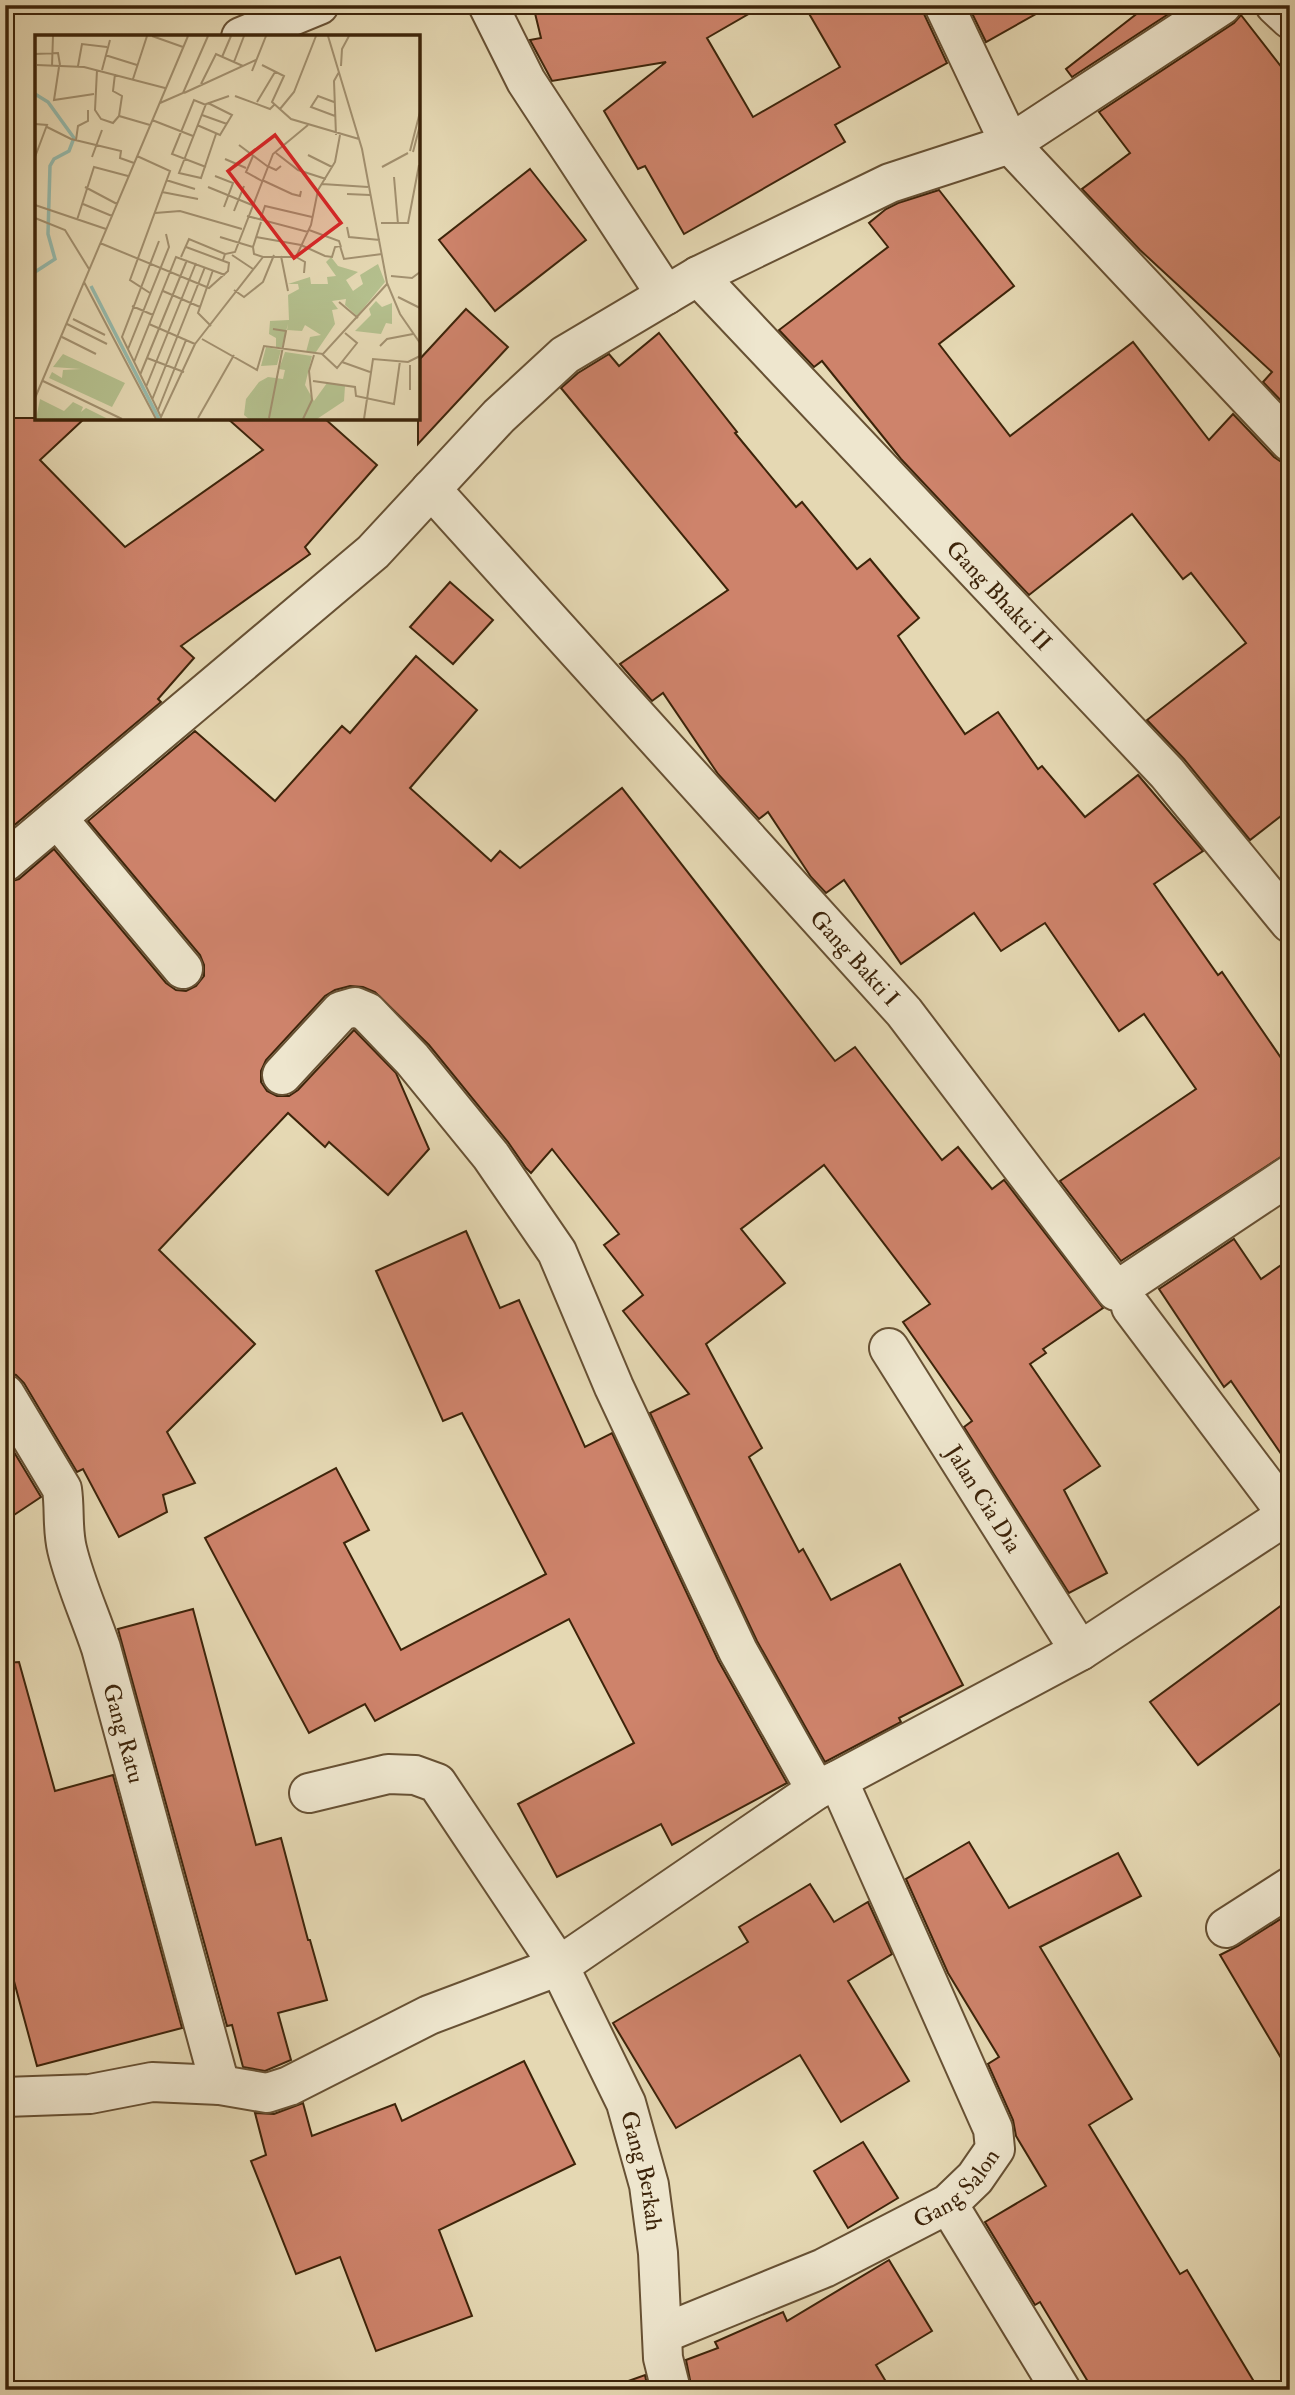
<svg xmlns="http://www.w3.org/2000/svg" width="1295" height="2395" viewBox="0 0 1295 2395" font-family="'IM FELL Double Pica',serif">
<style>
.building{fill:#ce836b;stroke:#3d240a;stroke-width:2}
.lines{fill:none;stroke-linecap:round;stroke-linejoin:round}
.street-casing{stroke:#675134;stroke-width:42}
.street{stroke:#eee6ce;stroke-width:38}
.labels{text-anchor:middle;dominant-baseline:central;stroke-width:7;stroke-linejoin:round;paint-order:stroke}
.street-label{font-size:23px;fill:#3d240a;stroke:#eee6ce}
.inset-river{fill:none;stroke:#96baac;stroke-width:3.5}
.inset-road{fill:none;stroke:#a2906f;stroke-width:2}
.view{fill:#d62828;fill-opacity:0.15;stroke:#d62828;stroke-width:3.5}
.inset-edge{fill:none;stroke:#3d240a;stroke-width:3.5}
</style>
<rect width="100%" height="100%" fill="#e5d8b3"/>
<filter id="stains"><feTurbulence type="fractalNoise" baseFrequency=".00286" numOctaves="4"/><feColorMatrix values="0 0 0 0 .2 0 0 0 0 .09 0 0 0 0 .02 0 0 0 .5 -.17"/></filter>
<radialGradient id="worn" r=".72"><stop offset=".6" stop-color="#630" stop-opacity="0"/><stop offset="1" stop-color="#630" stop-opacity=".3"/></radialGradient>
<g class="building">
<path d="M 533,5 L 764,5 L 707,38 L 753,117 L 840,67 L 804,5 L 922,5 L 924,14 L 947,63 L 835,125 L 845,142 L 684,234 L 645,166 L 638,169 L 604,111 L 666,62 L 552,81 L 530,40 L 541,38 Z"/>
<path d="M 968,5 L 1052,5 L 986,42 Z"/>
<path d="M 1148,5 L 1164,5 L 1170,13 L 1072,77 L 1066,69 Z"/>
<path d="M 1241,15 L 1290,78 L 1290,410 L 1263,382 L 1272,372 L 1140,250 L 1082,189 L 1130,153 L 1099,112 L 1234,23 Z"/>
<path d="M 530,169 L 586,240 L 495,311 L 439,240 Z"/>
<path d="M 939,190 L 1014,286 L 939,344 L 1010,436 L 1133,342 L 1209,440 L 1233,414 L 1274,457 L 1283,463 L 1290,463 L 1290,809 L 1250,840 L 1184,759 L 1147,720 L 1246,643 L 1191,573 L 1183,579 L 1132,514 L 1029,595 L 901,459 L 822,361 L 814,367 L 779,330 L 888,247 L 869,223 L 886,209 L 898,203 Z"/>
<path d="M 466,309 L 508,347 L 418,444 L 418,361 Z"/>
<path d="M 659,333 L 737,432 L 735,433 L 796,507 L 802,502 L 857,569 L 870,559 L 919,618 L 898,636 L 965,734 L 998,712 L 1038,769 L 1042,766 L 1085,817 L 1138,775 L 1203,851 L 1154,884 L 1218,975 L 1222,972 L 1290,1071 L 1290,1151 L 1121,1261 L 1060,1181 L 1196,1089 L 1144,1014 L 1119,1031 L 1045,923 L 1001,951 L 974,913 L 901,964 L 844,880 L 826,893 L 811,877 L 768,812 L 759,819 L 718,774 L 663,693 L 652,701 L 620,664 L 728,590 L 561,388 L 578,373 L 609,354 L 619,366 Z"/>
<path d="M 5,418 L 85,418 L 40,460 L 125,547 L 263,450 L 227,418 L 324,418 L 377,465 L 305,547 L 310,554 L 181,646 L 194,658 L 158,699 L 161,702 L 5,833 Z"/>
<path d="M 450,582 L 493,620 L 453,664 L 410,627 Z"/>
<path d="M 416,656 L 477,710 L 410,788 L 491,861 L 500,851 L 520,868 L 622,788 L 835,1061 L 855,1047 L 942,1160 L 958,1147 L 992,1189 L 1004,1180 L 1103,1308 L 1043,1349 L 1046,1353 L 1030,1364 L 1100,1466 L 1064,1490 L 1107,1573 L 1069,1593 L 964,1427 L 972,1421 L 903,1322 L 930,1304 L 824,1165 L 741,1229 L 785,1283 L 706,1344 L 762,1448 L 749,1457 L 799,1552 L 803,1549 L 831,1600 L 900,1564 L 963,1685 L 899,1718 L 901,1722 L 825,1762 L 757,1641 L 650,1413 L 689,1394 L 623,1311 L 643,1295 L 604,1245 L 619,1234 L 552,1149 L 531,1173 L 526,1168 L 508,1142 L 429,1045 L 375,992 L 363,987 L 350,986 L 335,990 L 325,996 L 266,1060 L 261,1071 L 261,1082 L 267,1091 L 277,1096 L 289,1096 L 298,1090 L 354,1030 L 396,1073 L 429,1149 L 388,1195 L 329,1142 L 325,1147 L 288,1113 L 159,1250 L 255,1344 L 167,1432 L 195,1483 L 163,1495 L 167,1512 L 119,1537 L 83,1469 L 77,1472 L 24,1383 L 16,1375 L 5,1372 L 5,883 L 19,879 L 54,849 L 166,983 L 176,990 L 186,991 L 196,986 L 204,976 L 204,965 L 200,955 L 88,821 L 195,731 L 275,801 L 342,726 L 350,733 Z"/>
<path d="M 466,1231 L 500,1308 L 519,1300 L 585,1447 L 612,1433 L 718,1660 L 787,1783 L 672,1845 L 661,1824 L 557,1877 L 518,1804 L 634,1743 L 569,1619 L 375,1721 L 365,1704 L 309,1733 L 205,1538 L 336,1468 L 369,1530 L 344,1543 L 401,1650 L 546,1574 L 462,1413 L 443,1421 L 376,1271 Z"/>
<path d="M 1234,1239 L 1261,1279 L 1290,1259 L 1290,1467 L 1231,1381 L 1224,1387 L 1159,1289 Z"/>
<path d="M 5,1437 L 41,1497 L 5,1521 Z"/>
<path d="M 1290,1599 L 1290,1696 L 1198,1765 L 1150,1702 Z"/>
<path d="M 193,1609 L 256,1845 L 281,1838 L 308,1940 L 310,1940 L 327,2000 L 278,2013 L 291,2060 L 265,2071 L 243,2067 L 232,2025 L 227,2026 L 118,1629 Z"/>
<path d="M 19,1662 L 55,1791 L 113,1775 L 182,2028 L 37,2066 L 5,1948 L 5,1663 Z"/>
<path d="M 969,1842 L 1009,1908 L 1118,1853 L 1141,1896 L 1040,1947 L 1132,2099 L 1089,2125 L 1180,2274 L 1187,2270 L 1259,2390 L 1093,2390 L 1040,2302 L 1035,2305 L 985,2222 L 1046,2186 L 1016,2136 L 1013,2120 L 988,2064 L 999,2057 L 948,1973 L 906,1879 Z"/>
<path d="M 810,1884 L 834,1922 L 868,1902 L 892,1954 L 848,1981 L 909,2081 L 841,2122 L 800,2055 L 676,2128 L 613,2023 L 748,1942 L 739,1927 Z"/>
<path d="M 1290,1913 L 1290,2073 L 1220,1955 L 1238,1946 Z"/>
<path d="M 524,2061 L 575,2164 L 439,2230 L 472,2316 L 376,2351 L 340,2257 L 296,2274 L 251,2161 L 266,2155 L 255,2113 L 274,2114 L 303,2103 L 312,2136 L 395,2104 L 402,2121 Z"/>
<path d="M 863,2142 L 898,2198 L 848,2228 L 814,2171 Z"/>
<path d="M 889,2260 L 932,2331 L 876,2365 L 891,2390 L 692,2390 L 686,2360 L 718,2348 L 715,2342 L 783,2312 L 787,2321 Z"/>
<path d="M 645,2375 L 648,2390 L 621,2390 L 620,2384 Z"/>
</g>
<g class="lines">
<defs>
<g id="street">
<path d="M 488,5 L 526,81 L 666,295"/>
<path d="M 944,5 L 1010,144 L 1290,442"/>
<path d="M 1275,5 L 1290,19"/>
<path d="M 241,37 L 319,5"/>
<path id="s1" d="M 698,276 L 1167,773 L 1290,923"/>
<path id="s2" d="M 431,489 L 904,1012 L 1116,1291 L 1290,1175"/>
<path d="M 57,818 L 183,969"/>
<path d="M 5,862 L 373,552 L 499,416 L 565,355 L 698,276 L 890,183 L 1010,144 L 1222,5"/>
<path d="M 282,1075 L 341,1011 L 355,1007 L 367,1012 L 412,1059 L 491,1156 L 557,1252 L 614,1387 L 738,1651 L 816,1790"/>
<path d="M 1131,1307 L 1287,1514"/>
<path id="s3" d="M 889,1348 L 1080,1651"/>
<path id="s4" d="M 5,1394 L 62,1489 C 65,1509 62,1528 67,1549 C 75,1583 90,1615 101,1648 L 220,2085"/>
<path id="s5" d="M 309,1793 L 388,1774 L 415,1775 L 437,1783 L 559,1966 L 626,2103 L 649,2185 L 658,2253 L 663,2358 L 671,2390"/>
<path d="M 1226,1928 L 1290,1887"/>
<path d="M 5,2097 L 90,2094 L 152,2082 L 220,2085 L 267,2093 L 289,2086 L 429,2015 L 559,1966 L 816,1790 L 838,1780 L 1080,1651 L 1290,1513"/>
<path d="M 948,2204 L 1061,2390"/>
<path id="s6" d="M 662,2334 L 824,2268 L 948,2204 L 975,2178 L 995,2149 L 993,2129 L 838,1780"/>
</g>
</defs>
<use href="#street" class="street-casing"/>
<use href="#street" class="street"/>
</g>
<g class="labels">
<g class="street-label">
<text stroke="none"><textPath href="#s1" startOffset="439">Gang Bhakti II</textPath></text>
<text stroke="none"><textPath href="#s2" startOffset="632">Gang Bakti I</textPath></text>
<text stroke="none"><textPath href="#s3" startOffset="178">Jalan Cia Dia</textPath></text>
<text stroke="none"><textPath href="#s4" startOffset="364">Gang Ratu</textPath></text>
<text stroke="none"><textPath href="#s5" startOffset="574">Gang Berkah</textPath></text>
<text stroke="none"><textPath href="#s6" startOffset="331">Gang Salon</textPath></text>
</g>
</g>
<g transform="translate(35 35)">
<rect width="385" height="385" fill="#e5d8b3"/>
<path d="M 296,222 L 303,231 L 323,237 L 311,245 L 318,256 L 328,249 L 325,240 L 343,229 L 350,247 L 322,281 L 310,270 L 311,264 L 297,266 L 303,274 L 297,275 L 300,289 L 281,317 L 271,317 L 275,302 L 286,300 L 270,290 L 267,296 L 252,295 L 253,289 L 247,312 L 241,312 L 241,303 L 234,299 L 235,286 L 254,285 L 253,260 L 264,254 L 263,249 L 253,249 L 275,242 L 276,249 L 293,249 L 292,242 L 301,241 L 291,227 ZM 341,266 L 347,272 L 357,268 L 357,289 L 351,288 L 346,299 L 320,296 L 336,280 L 334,274 ZM 231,312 L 246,315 L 242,330 L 226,331 ZM 250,317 L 277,321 L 270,350 L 279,366 L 292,348 L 310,351 L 309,366 L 282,384 L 214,384 L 209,380 L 211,364 L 224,347 L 233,342 L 248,344 L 250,335 L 244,334 ZM 28,319 L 90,348 L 77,372 L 14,343 L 17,337 L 27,343 L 28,335 L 46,334 L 18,332 ZM 5,364 L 29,376 L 38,367 L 48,372 L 46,377 L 51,373 L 73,384 L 1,384 Z" fill="#b4bf8d"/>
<path class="inset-river" d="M 0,59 L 13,67 L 39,103 L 34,116 L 19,124 L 15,131 L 13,199 L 20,224 L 0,237M 56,251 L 124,384"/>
<path class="inset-road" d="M 117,1 L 148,12M 293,1 L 327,114 L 352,248 L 365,279 L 385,308M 0,19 L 23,18 L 25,30M 70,20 L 102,30M 187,22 L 196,1M 199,27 L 209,1M 2,30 L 49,32 L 130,53M 227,30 L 249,41 L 237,67 L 256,84 L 324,104M 17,31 L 18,1M 43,31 L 47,9 L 72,12M 306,31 L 307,14 L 314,1M 24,32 L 19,65 L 59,59M 62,35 L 60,75 L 66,84 L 78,88 L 84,81 L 115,90M 67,35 L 75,5M 217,36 L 231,1M 80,39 L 78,56 L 87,61 L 84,81M 98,44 L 112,1M 166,49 L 181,19 L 208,31M 149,58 L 221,25M 200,61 L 235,74 L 239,70M 222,67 L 240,37M 299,67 L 283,61 L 276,72 L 300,81M 125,68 L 148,58 L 173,1M 171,70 L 159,65 L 137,119 L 171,132M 245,74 L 259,57 L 281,1M 167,80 L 192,89M 117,85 L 158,101M 0,89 L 12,90 L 0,122M 162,90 L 185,100 L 197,80 L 173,68M 12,92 L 36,104 L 86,116 L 85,123 L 99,128M 181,99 L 166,143 L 144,138 L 171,69 L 194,61M 301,100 L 299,46 L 304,37M 41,105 L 43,91 L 53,86 L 53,75M 204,110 L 232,131 L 241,135 L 246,131M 375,116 L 385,77M 378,117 L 385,90M 241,118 L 263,135 L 291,144M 273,120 L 297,132M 102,121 L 135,136 L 95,245 L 115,258M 218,121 L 211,137 L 227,146M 57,122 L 67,95M 190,124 L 211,133M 347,132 L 373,118M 180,141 L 198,148 L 189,172M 359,142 L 363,189M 131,145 L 160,154M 227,145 L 257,159 L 265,161 L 266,156M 287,149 L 333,152M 50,152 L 82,169M 173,152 L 217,170M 127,157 L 163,164M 312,159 L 335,160M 48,169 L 77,181M 0,170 L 71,194M 199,176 L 209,151M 120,178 L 145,176 L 207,194M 212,181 L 273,197M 0,183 L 30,195 L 54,234M 42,185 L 59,132 L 93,141M 225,185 L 230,171 L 277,182M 346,188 L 373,188 L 384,130M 312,192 L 314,202 L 345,205M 274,195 L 304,206 L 306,212M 185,202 L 218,212 L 219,219 L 228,222 L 261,222 L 276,190 L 283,155 L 300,127 L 305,100M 221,202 L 266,210 L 290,221 L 297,222 L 300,212 L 305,211 L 309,224 L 347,219M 124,206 L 87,302 L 126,382 L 160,309M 65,208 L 174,253 L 193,236 L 194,228 L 151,212M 218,212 L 226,187M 197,220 L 218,234M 246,221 L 253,256M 146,222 L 154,204 L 190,219M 261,222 L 270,227 L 269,238M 188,225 L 190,219 L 200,217 L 238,119 L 273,90M 356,241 L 377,243 L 385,237M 49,247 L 121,384M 199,255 L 209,262 L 228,247 L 239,220M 128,256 L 165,272M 363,262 L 385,273M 304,267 L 323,283M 97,271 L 118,280M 38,284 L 70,300M 32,289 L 72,309M 114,289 L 160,309M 176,291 L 163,278 L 178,235M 27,302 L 61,319M 167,304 L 222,335 L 229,311 L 288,319 L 352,249M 160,309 L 228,222M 345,311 L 352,304 L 378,299M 93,314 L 134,212 L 131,199M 287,319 L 302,333 L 322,308 L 310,298M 112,323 L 149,337M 99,327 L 141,222 L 190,240M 307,327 L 335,337M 375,330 L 375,355M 105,340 L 152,225M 8,346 L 87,384M 278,346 L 320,352 L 321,361 L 359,369 L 365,326M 111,352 L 161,228M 0,363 L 153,1M 117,365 L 170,232M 123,375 L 151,305M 163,383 L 199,320M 234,383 L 251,296 L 238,294M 268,384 L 277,365 L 274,336 L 279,320M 329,384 L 338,324 L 373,327 L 385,321"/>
<path class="view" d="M 240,100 L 306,188 L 259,223 L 193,136 Z"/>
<rect width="385" height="385" class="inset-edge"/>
</g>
<rect width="1295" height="2395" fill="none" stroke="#e5d8b3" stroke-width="28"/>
<rect x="7" y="7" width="1281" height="2381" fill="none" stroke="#3d240a" stroke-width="3.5"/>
<rect x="14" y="14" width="1267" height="2367" fill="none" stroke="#3d240a" stroke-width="2"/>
<rect width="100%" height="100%" filter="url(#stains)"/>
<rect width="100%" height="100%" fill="url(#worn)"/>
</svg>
